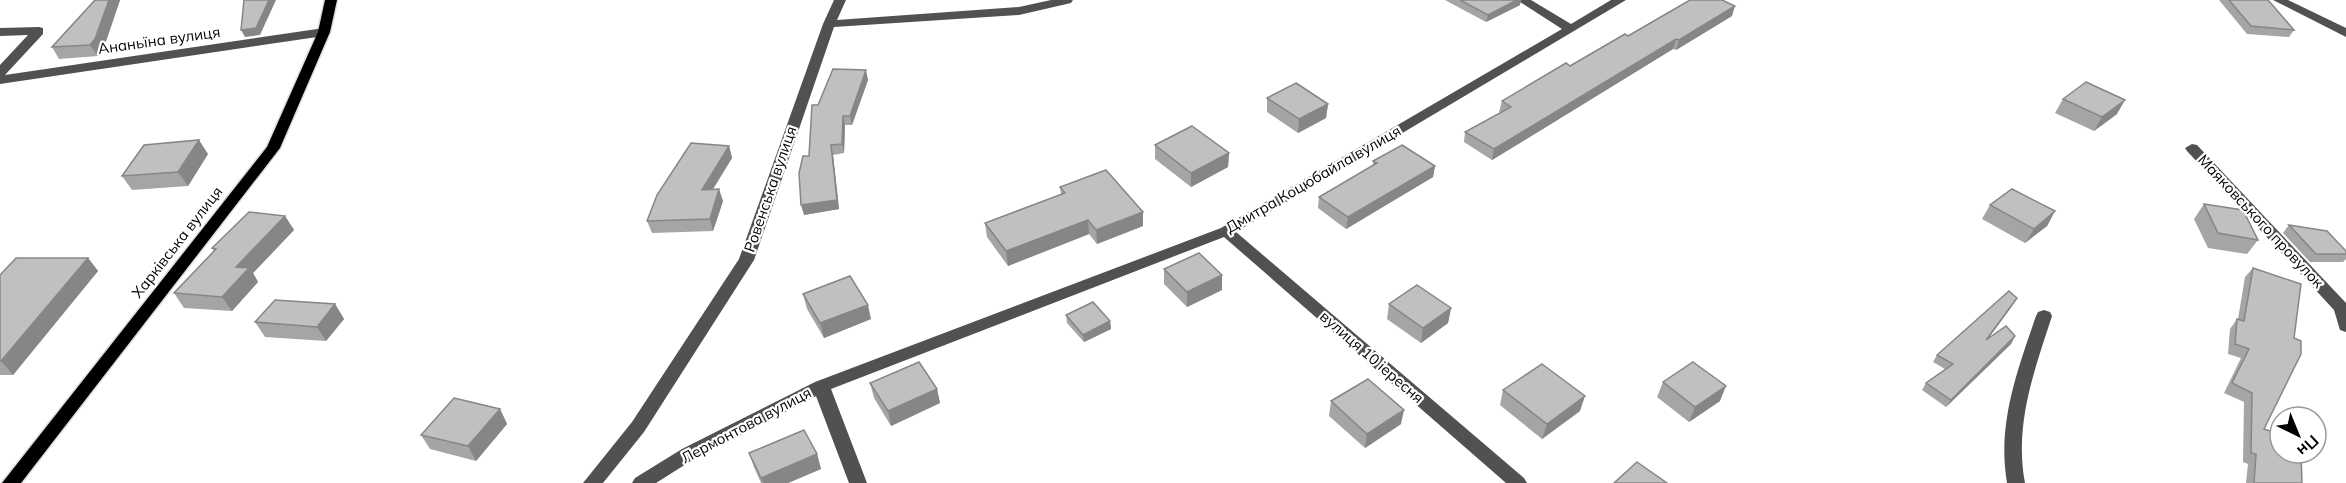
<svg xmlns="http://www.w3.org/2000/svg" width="2346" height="483" viewBox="0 0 2346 483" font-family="Mulish,sans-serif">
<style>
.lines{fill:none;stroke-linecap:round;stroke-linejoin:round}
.major-casing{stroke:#dbdbdb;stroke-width:3}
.minor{fill:#515151;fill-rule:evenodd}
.major{fill:#000;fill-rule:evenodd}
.wall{fill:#a5a5a5}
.shaded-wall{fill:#868686}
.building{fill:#c0c0c0;stroke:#868686;stroke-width:1.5}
.labels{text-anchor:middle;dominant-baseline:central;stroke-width:4.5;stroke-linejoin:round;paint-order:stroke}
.street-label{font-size:15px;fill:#000;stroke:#fff}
</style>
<rect width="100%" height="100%" fill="#fff"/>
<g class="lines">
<defs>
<path id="major" d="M 325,0 L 337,0 L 330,32 L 280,148 L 21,483 L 2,483 L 267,147 L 318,32 Z"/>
</defs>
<use href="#major" class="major-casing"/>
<g class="minor">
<path d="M 834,0 L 846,0 L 837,20 L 1019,7 L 1051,0 L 1073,0 L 1071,3 L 1019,15 L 834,27 L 754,260 L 644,432 L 603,483 L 583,483 L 632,422 L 739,259 L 823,24 Z"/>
<path d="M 1517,0 L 1531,0 L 1571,24 L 1611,0 L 1626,0 L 1236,232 L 1524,478 L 1527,483 L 1506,483 L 1224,237 L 831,389 L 867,483 L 849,483 L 816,396 L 694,459 L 656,483 L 632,483 L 635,478 L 682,449 L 815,382 L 1221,228 L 1562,29 Z"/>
<path d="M 2273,0 L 2288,0 L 2346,28 L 2346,37 Z"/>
<path d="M 39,27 L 43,28 L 43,34 L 5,75 L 324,28 L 330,32 L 324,36 L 0,84 L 0,65 L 28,35 L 0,36 L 0,28 Z"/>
<path d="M 2192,144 L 2197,145 L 2346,303 L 2346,332 L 2340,330 L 2334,310 L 2187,151 L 2185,148 Z"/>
<path d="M 2044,310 L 2050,312 L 2052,316 C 2034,372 2014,424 2025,483 L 2007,483 C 1997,424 2017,372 2036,316 L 2038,312 Z"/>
</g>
<use href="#major" class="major"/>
</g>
<g class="wall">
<path d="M 95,0 L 120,0 L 103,50 L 98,56 L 59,59 L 52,47 Z"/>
<path d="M 1445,0 L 1521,0 L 1520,5 L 1486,22 Z"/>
<path d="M 2219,0 L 2268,0 L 2294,30 L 2289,37 L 2247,34 Z"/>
<path d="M 1732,16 L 1676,50 L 1673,49 L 1492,160 L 1464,142 L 1465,132 L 1501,112 L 1499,112 L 1502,101 L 1570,66 Z"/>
<path d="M 868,80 L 852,125 L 845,125 L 844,153 L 833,155 L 839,209 L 804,215 L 809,156 Z"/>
<path d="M 1267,98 L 1328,104 L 1326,118 L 1298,133 L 1267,112 Z"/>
<path d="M 2063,99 L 2117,114 L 2094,131 L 2055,113 Z"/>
<path d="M 1155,145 L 1229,153 L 1228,167 L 1191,187 L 1155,159 Z"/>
<path d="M 729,146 L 732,158 L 713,189 L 723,201 L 713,231 L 652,233 L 647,221 Z"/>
<path d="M 208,154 L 188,186 L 132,190 L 122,176 Z"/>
<path d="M 1373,161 L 1435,166 L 1433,177 L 1346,229 L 1318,208 L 1319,197 L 1373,166 Z"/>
<path d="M 1060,187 L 1143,212 L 1143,226 L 1097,244 L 1089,234 L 1008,266 L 987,237 L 985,223 L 1061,194 Z"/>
<path d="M 2204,204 L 2258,240 L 2247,254 L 2208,248 L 2194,219 Z"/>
<path d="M 1990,205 L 2055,211 L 2047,226 L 2025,243 L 1982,219 Z"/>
<path d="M 285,216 L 294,230 L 253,273 L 258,282 L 232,311 L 184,308 L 174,293 L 214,251 L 212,248 Z"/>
<path d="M 2289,225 L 2346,254 L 2346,259 L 2343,262 L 2310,262 L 2283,233 Z"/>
<path d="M 88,258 L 98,271 L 13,375 L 0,375 L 0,275 Z"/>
<path d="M 2253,268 L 2264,429 L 2302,483 L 2246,483 L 2248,464 L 2243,462 L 2244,402 L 2224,393 L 2241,358 L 2228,354 L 2230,329 L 2237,319 L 2238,319 L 2245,277 Z"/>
<path d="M 1164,269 L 1222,275 L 1222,290 L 1187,307 L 1164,284 Z"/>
<path d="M 803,294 L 871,319 L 824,338 L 807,309 Z"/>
<path d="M 335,304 L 344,319 L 326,341 L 265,337 L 255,322 Z"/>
<path d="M 1389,304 L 1451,308 L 1448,323 L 1421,343 L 1387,319 Z"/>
<path d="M 2012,306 L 1988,339 L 2015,336 L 2011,344 L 1946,407 L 1922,390 L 1926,383 L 1945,369 L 1933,362 L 1937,355 Z"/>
<path d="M 1066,315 L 1110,321 L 1111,329 L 1084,342 L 1067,323 Z"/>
<path d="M 1663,382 L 1720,401 L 1689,422 L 1657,397 Z"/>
<path d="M 870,383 L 937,389 L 940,403 L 891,426 L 874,398 Z"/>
<path d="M 1503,390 L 1580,411 L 1542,439 L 1500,405 Z"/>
<path d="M 1331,401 L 1401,424 L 1365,448 L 1329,416 Z"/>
<path d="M 500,409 L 507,424 L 476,461 L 430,449 L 421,435 Z"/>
<path d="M 749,453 L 817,454 L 821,469 L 788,483 L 761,483 L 754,467 Z"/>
</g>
<g class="shaded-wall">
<path d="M 109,0 L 120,0 L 103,50 L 98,56 L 90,45 Z"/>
<path d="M 269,0 L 276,0 L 260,35 L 245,37 L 241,30 Z"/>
<path d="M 1517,0 L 1521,0 L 1520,5 L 1486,22 L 1488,15 Z"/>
<path d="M 1735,6 L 1732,16 L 1676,50 L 1679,40 Z"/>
<path d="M 1676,39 L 1673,49 L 1492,160 L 1494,149 Z"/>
<path d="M 866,70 L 868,80 L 852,125 L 850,116 Z"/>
<path d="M 2125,100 L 2117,114 L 2094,131 L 2102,117 Z"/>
<path d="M 1328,104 L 1326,118 L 1298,133 L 1299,119 Z"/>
<path d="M 843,116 L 845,125 L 844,153 L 842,144 Z"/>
<path d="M 199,140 L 208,154 L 188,186 L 178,172 Z"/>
<path d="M 831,145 L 833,155 L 839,209 L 804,215 L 801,205 Z"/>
<path d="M 729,146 L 732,158 L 705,202 L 702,190 Z"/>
<path d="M 1229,153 L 1228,167 L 1191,187 L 1191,173 Z"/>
<path d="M 1435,166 L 1433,177 L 1346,229 L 1348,217 Z"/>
<path d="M 719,189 L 723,201 L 713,231 L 710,219 Z"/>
<path d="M 2055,211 L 2047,226 L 2025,243 L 2034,229 Z"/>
<path d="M 1143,212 L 1143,226 L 1097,244 L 1096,230 Z"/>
<path d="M 285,216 L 294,230 L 253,273 L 258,282 L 232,311 L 222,297 L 236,267 Z"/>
<path d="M 1088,220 L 1089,234 L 1008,266 L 1006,251 Z"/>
<path d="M 88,258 L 98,271 L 13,375 L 1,361 Z"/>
<path d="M 1222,275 L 1222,290 L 1187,307 L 1187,292 Z"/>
<path d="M 2017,298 L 2012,306 L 1981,348 L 1986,340 Z"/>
<path d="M 335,304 L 344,319 L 326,341 L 317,327 Z"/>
<path d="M 868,305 L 871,319 L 824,338 L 820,323 Z"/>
<path d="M 1451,308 L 1448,323 L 1421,343 L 1423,328 Z"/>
<path d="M 1110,321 L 1111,329 L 1084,342 L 1083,335 Z"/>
<path d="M 2015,336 L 2011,344 L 1946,407 L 1951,400 Z"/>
<path d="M 1726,386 L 1720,401 L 1689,422 L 1695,407 Z"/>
<path d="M 937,389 L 940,403 L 891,426 L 888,411 Z"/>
<path d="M 1585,396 L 1580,411 L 1542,439 L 1547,424 Z"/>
<path d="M 500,409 L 507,424 L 476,461 L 468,446 Z"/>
<path d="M 1404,410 L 1401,424 L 1365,448 L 1367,434 Z"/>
<path d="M 817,454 L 821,469 L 788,483 L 763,483 L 761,478 Z"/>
</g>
<g class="building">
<path d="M 95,0 L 109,0 L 95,39 L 90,45 L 52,47 Z"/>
<path d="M 244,0 L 269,0 L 256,28 L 241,30 Z"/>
<path d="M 1460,0 L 1517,0 L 1488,15 Z"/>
<path d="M 1690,0 L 1722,0 L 1735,6 L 1679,40 L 1676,39 L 1494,149 L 1465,132 L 1511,107 L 1502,101 L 1566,63 L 1570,66 L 1625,34 L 1628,36 Z"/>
<path d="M 2229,0 L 2268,0 L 2294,30 L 2251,26 Z"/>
<path d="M 833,69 L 866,70 L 850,116 L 843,116 L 842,144 L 831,145 L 837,200 L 801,205 L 799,173 L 803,156 L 809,156 L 812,105 L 818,105 Z"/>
<path d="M 2086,82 L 2125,100 L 2102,117 L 2063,99 Z"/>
<path d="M 1296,83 L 1328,104 L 1299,119 L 1267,98 Z"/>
<path d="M 1192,126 L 1229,153 L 1191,173 L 1155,145 Z"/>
<path d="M 199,140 L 178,172 L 122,176 L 144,145 Z"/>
<path d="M 691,143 L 729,146 L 702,190 L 719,189 L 710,219 L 647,221 L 657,195 Z"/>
<path d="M 1402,145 L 1435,166 L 1348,217 L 1319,197 L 1377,163 L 1373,161 Z"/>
<path d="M 1106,170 L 1143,212 L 1096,230 L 1088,220 L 1006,251 L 985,223 L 1065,193 L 1060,187 Z"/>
<path d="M 2012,189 L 2055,211 L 2034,229 L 1990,205 Z"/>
<path d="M 2204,204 L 2243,210 L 2258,240 L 2218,233 Z"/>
<path d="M 249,212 L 285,216 L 236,267 L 249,268 L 222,297 L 174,293 L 216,249 L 212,248 Z"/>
<path d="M 2289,225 L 2327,231 L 2346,251 L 2346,254 L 2316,254 Z"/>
<path d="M 1199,253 L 1222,275 L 1187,292 L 1164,269 Z"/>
<path d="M 16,258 L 88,258 L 1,361 L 0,361 L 0,275 Z"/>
<path d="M 2253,268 L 2301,284 L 2294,338 L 2301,341 L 2301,354 L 2264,429 L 2280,434 L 2280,453 L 2301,453 L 2302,483 L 2254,483 L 2256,454 L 2251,453 L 2252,393 L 2232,383 L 2249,349 L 2235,344 L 2237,319 L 2244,321 Z"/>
<path d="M 850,276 L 868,305 L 820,323 L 803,294 Z"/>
<path d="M 1417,285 L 1451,308 L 1423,328 L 1389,304 Z"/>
<path d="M 2009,291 L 2017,298 L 1986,340 L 2006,326 L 2015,336 L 1951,400 L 1926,383 L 1953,364 L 1937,355 Z"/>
<path d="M 275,300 L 335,304 L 317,327 L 255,322 Z"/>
<path d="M 1093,302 L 1110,321 L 1083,335 L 1066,315 Z"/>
<path d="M 919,362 L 937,389 L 888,411 L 870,383 Z"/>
<path d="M 1693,362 L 1726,386 L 1695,407 L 1663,382 Z"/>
<path d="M 1542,364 L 1585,396 L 1547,424 L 1503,390 Z"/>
<path d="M 1368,379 L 1404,410 L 1367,434 L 1331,401 Z"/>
<path d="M 454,398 L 500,409 L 468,446 L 421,435 Z"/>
<path d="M 804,430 L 817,454 L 761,478 L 749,453 Z"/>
<path d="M 1637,462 L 1667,483 L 1614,483 Z"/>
</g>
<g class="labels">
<g class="street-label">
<text transform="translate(159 40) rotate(-8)">Ананьїна вулиця</text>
<text transform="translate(1313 179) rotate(-30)">Дмитра Коцюбайла вулиця</text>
<text transform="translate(770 189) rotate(-71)">Ровенська вулиця</text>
<text transform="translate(2261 221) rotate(47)">Маяковського провулок</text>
<text transform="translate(177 242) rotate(-52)">Харківська вулиця</text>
<text transform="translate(1372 357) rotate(41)">вулиця 10 іересня</text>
<text transform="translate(746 425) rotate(-28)">Лермонтова вулиця</text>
</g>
</g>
<g transform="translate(2298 435) rotate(137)"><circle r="28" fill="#ffffff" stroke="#999999" stroke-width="1.5"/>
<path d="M0-4.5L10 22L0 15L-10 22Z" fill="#000000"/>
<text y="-9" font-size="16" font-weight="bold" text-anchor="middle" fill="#000000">Пн</text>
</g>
</svg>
